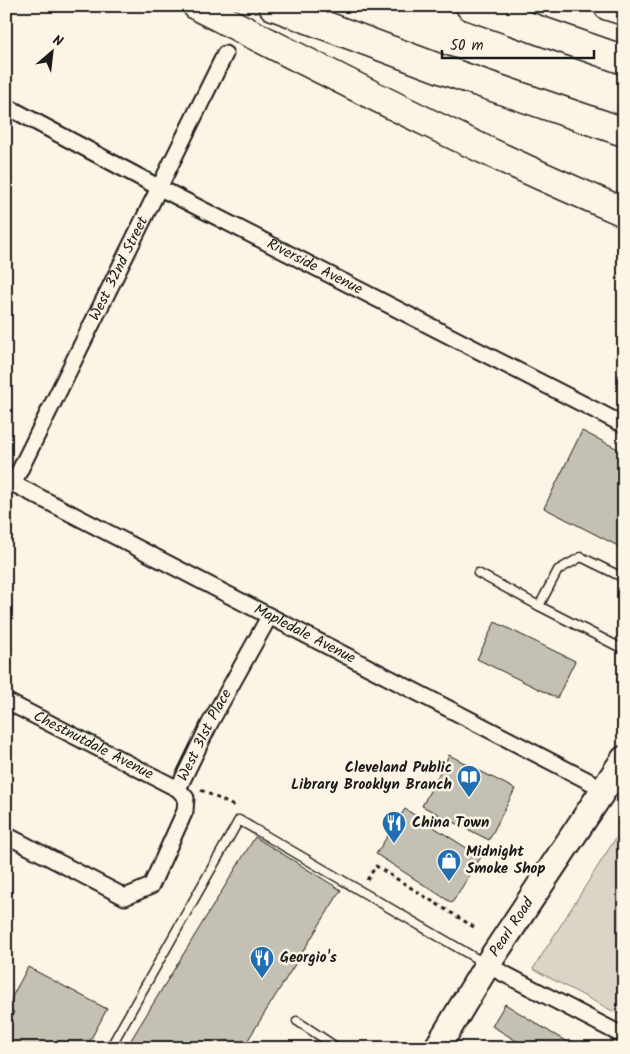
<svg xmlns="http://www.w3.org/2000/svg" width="630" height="1054" viewBox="0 0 630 1054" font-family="Kalam,sans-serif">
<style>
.green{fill:#dbd5c8;stroke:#7c7872}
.building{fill:#c4c0b3;stroke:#1c1c1c}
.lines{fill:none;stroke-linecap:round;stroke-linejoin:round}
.service-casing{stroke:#1c1c1c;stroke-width:11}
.minor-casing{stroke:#1c1c1c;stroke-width:19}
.primary-casing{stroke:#1c1c1c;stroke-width:29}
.motorway-casing{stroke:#1c1c1c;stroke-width:31}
.path{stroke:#1c1c1c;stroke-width:3;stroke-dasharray:4 4;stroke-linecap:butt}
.service{stroke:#fcf5e5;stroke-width:8}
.minor{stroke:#fcf5e5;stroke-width:15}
.primary{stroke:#fcf5e5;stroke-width:25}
.motorway{stroke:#fcf5e5;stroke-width:28}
.labels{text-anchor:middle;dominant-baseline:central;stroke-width:5;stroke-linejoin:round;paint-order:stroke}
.street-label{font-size:15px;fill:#1c1c1c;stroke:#fcf5e5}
.poi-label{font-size:15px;font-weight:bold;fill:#1c1c1c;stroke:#fcf5e5;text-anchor:start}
</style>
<rect width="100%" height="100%" fill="#fcf5e5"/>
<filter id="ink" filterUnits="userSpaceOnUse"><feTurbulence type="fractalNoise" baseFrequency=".02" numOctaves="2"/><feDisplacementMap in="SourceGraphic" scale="10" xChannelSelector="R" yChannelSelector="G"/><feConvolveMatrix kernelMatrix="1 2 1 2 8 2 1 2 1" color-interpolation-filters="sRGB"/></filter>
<g filter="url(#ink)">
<path class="green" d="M 624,825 L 624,1017 L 533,969 Z"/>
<g class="building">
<path d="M 582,431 L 624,452 L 624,549 L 544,508 Z"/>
<path d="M 495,622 L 575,661 L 557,698 L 477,659 Z"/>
<path d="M 449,755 L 515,789 L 489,840 L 422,806 Z"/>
<path d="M 405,809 L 481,857 L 452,903 L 376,854 Z"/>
<path d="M 255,837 L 341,890 L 243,1048 L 126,1048 Z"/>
<path d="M 28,967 L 107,1009 L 86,1048 L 6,1048 L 6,1026 L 14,1012 L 6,1008 Z"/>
<path d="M 505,1004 L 555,1035 L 578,1048 L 528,1048 L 492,1026 Z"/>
</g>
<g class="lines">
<defs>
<g id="service">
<path d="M 478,573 L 539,606"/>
<path d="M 623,649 L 539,606 L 558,570 L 581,557 L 624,578"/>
<path d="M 297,1021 L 338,1048"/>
<path d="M 110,1048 L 239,820 L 484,963"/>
</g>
<g id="minor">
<path id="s1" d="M 6,106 L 160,188 L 624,425"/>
<path id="s2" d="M 6,480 L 604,789"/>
<path id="s3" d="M 13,484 L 225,54"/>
<path id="s4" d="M 6,701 L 178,789 L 186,798 L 185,811 L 151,886 L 125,897 L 6,835"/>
<path id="s5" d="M 178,789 L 210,723 L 269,617"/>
<path d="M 487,965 L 624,1036"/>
</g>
<g id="primary">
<path id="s6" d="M 437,1048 L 487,965 L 624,759"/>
</g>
<g id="motorway">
<path d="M 197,6 C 338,78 478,151 624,212"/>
<path d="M 273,6 L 446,71 L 624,132"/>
<path d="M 470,6 L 624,60"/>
<path d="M 608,6 L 624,11"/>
</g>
</defs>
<use href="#service" class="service-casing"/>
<use href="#minor" class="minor-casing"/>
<use href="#primary" class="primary-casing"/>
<use href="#motorway" class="motorway-casing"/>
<g class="path">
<path d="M 201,790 L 236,807"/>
<path d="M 367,880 L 376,866 L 477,929"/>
</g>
<use href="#service" class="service"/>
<use href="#minor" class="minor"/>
<use href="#primary" class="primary"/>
<use href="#motorway" class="motorway"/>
</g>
</g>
<defs>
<symbol id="library-pin" viewBox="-11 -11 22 30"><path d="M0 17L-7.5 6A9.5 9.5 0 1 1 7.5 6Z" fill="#1f6fb2" stroke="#fcf5e5"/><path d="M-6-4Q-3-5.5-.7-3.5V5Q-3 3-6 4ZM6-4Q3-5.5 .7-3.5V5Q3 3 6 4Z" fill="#fff"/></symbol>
<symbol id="restaurant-pin" viewBox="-11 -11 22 30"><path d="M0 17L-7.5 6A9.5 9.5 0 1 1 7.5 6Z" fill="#1f6fb2" stroke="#fcf5e5"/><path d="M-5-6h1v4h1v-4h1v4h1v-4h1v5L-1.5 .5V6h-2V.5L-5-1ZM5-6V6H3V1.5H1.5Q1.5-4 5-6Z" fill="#fff"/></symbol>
<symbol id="shop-pin" viewBox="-11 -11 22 30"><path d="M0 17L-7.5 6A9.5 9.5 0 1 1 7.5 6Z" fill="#1f6fb2" stroke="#fcf5e5"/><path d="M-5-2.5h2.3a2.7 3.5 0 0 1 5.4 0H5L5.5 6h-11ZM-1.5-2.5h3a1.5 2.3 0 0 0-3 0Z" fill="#fff"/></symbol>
</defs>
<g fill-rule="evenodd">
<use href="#library-pin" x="455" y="763" width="28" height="38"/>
<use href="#restaurant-pin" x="380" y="809" width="28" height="38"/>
<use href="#shop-pin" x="435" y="847" width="28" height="38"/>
<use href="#restaurant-pin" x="248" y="944" width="28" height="38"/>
</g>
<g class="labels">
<g class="street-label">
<text stroke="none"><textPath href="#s1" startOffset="348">Riverside Avenue</textPath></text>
<text stroke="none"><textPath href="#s3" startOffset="240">West 32nd Street</textPath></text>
<text stroke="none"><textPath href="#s2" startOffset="336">Mapledale Avenue</textPath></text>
<text stroke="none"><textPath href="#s5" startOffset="60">West 31st Place</textPath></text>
<text stroke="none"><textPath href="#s4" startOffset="98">Chestnutdale Avenue</textPath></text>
<text stroke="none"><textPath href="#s6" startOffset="142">Pearl Road</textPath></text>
</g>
<g class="poi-label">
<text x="452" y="768" text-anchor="end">Cleveland Public<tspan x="452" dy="17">Library Brooklyn Branch</tspan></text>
<text x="412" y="823">China Town</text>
<text x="466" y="852">Midnight<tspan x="466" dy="17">Smoke Shop</tspan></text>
<text x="280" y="958">Georgio's</text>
</g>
</g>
<rect width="630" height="1054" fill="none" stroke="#fcf5e5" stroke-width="25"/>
<rect x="12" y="12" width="605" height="1029" fill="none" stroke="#1c1c1c" stroke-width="2" filter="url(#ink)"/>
<g transform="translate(52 52) rotate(28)" stroke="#fcf5e5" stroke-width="4" paint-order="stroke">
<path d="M0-4L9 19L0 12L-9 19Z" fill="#1c1c1c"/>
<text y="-8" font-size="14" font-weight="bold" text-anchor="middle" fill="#1c1c1c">N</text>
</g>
<path d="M442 50v8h152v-8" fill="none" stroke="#1c1c1c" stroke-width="2.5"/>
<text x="450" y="50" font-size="15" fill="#1c1c1c" stroke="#fcf5e5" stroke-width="4" paint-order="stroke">50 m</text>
</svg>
